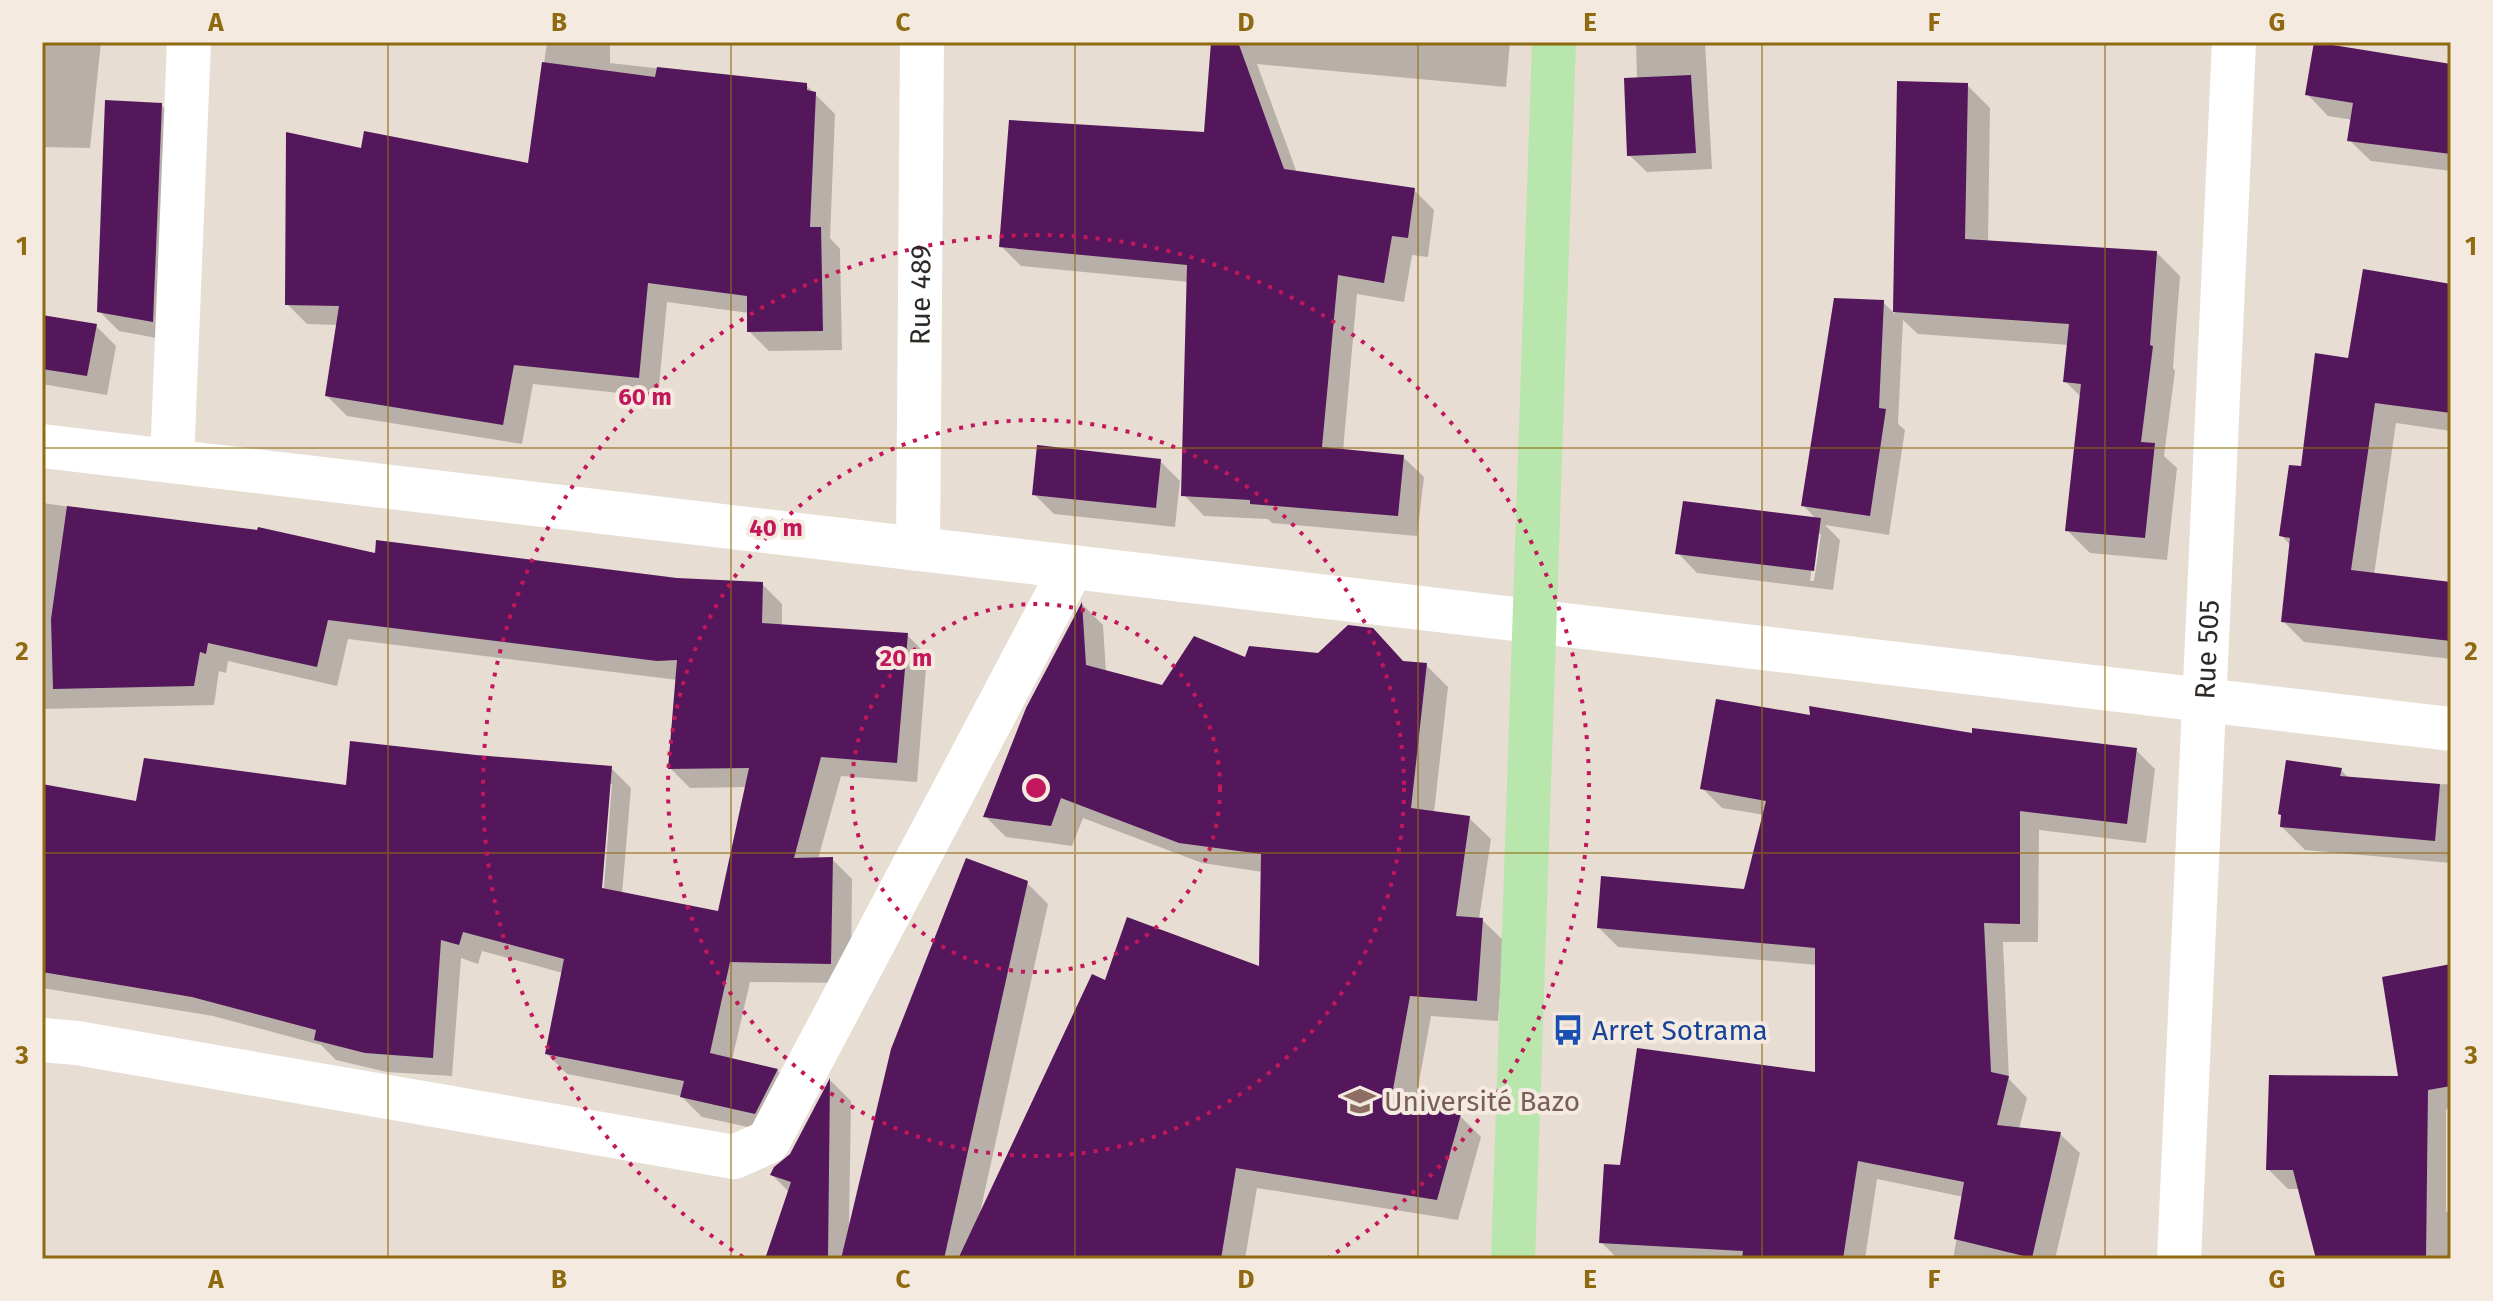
<svg xmlns="http://www.w3.org/2000/svg" width="2493" height="1301" viewBox="0 0 2493 1301" font-family="'Fira Sans',sans-serif">
<style>
.shadow{fill:#0003;fill-rule:evenodd}
.building{fill:#54175b}
.lines{fill:none;stroke-linecap:round;stroke-linejoin:round}
.minor{stroke:#fff;stroke-width:44}
.major{stroke:#b8e6ac;stroke-width:44}
.grid{fill:none;stroke:#906a10;stroke-width:2;stroke-opacity:0.55}
.ring{fill:none;stroke:#c2185b;stroke-width:4;stroke-dasharray:4 8}
.labels{text-anchor:middle;dominant-baseline:central;stroke-width:8;stroke-linejoin:round;paint-order:stroke}
.street-label{font-size:28px;fill:#2d2926;stroke:#f4eae0}
.transit-label{font-size:28px;fill:#164399;stroke:#f4eae0;text-anchor:start}
.education-label{font-size:28px;fill:#785e54;stroke:#f4eae0;text-anchor:start}
.centre{fill:#c2185b;stroke:#f4eae0;stroke-width:4}
.ring-label{font-size:24px;text-anchor:middle;font-weight:bold;fill:#c2185b;stroke:#f4eae0;stroke-width:8;stroke-linejoin:round;paint-order:stroke}
.neatline{fill:none;stroke:#906a10;stroke-width:3}
.grid-label{font-size:26px;text-anchor:middle;font-weight:bold;fill:#906a10}
</style>
<rect width="100%" height="100%" fill="#e7ddd3"/>
<g class="shadow">
<path d="M 42,42 L 101,42 L 90,148 L 42,147 Z"/>
<path d="M 547,42 L 610,42 L 610,63 L 806,85 L 835,114 L 830,238 L 840,249 L 842,350 L 769,351 L 749,331 L 749,313 L 667,302 L 658,397 L 533,384 L 522,444 L 347,416 L 327,396 L 338,325 L 307,324 L 287,304 L 362,151 L 530,166 Z"/>
<path d="M 1213,42 L 1510,42 L 1506,87 L 1257,64 L 1297,173 L 1414,190 L 1434,210 L 1428,257 L 1412,255 L 1404,302 L 1357,294 L 1343,451 L 1403,457 L 1424,477 L 1417,536 L 1272,523 L 1268,519 L 1204,516 L 1184,495 L 1189,282 L 1021,266 L 1001,246 L 1205,135 Z"/>
<path d="M 1636,42 L 1705,42 L 1712,169 L 1647,172 L 1629,155 L 1637,80 Z"/>
<path d="M 2451,66 L 2451,171 L 2371,161 L 2349,140 L 2353,120 L 2328,116 L 2307,94 Z"/>
<path d="M 1899,83 L 1967,85 L 1990,108 L 1988,242 L 2157,253 L 2180,276 L 2173,368 L 2175,371 L 2164,456 L 2177,468 L 2167,560 L 2090,553 L 2067,530 L 2082,398 L 2065,381 L 2069,345 L 1918,334 L 1903,320 L 1898,424 L 1905,430 L 1889,535 L 1825,525 L 1840,540 L 1833,590 L 1697,573 L 1678,553 L 1817,520 L 1803,505 L 1883,302 L 1895,314 ZM 1816,534 L 1821,534 L 1814,581 L 1810,581 Z"/>
<path d="M 161,105 L 181,124 L 172,341 L 119,331 L 99,311 Z"/>
<path d="M 2451,286 L 2451,431 L 2396,423 L 2374,575 L 2451,584 L 2451,659 L 2304,642 L 2283,621 L 2291,546 L 2281,535 L 2303,469 L 2350,360 Z"/>
<path d="M 42,317 L 96,326 L 116,346 L 107,395 L 42,384 Z"/>
<path d="M 1160,461 L 1180,481 L 1175,527 L 1054,514 L 1034,494 Z"/>
<path d="M 42,503 L 259,532 L 376,555 L 677,580 L 762,584 L 782,604 L 782,626 L 907,635 L 927,655 L 917,782 L 841,776 L 818,859 L 832,859 L 852,879 L 851,983 L 750,982 L 732,1060 L 777,1070 L 797,1090 L 775,1133 L 702,1117 L 681,1096 L 567,1074 L 547,1054 L 563,973 L 482,951 L 478,964 L 461,958 L 452,1076 L 387,1072 L 336,1060 L 321,1045 L 213,1016 L 42,988 L 42,787 L 138,803 L 611,768 L 631,788 L 622,894 L 720,914 L 747,787 L 690,788 L 670,768 L 678,680 L 348,639 L 337,686 L 228,661 L 226,673 L 219,671 L 214,705 L 42,709 ZM 608,784 L 612,784 L 603,898 L 599,898 Z"/>
<path d="M 1083,605 L 1103,625 L 1106,673 L 1162,687 L 1247,659 L 1426,665 L 1448,687 L 1434,813 L 1469,818 L 1491,839 L 1479,919 L 1482,920 L 1504,941 L 1498,1021 L 1431,1016 L 1415,1104 L 1460,1116 L 1481,1137 L 1458,1220 L 1257,1188 L 1245,1259 L 767,1259 L 790,1193 L 772,1175 L 792,1155 L 831,1081 L 851,1101 L 849,1226 L 1027,883 L 1048,904 L 980,1213 L 1106,983 L 1261,969 L 1263,872 L 1202,863 L 1083,818 L 1072,846 L 1006,837 L 985,816 L 1028,709 Z"/>
<path d="M 1812,717 L 2136,750 L 2155,769 L 2146,843 L 2039,830 L 2038,942 L 2003,942 L 2009,1079 L 2027,1098 L 2019,1129 L 2060,1134 L 2080,1153 L 2055,1259 L 1953,1259 L 1964,1197 L 1877,1179 L 1865,1259 L 1618,1259 L 1601,1242 L 1622,1167 L 1817,1074 L 1817,965 L 1618,947 L 1599,928 L 1746,891 L 1765,815 L 1722,808 L 1702,788 Z"/>
<path d="M 2341,770 L 2350,779 L 2420,785 L 2451,784 L 2451,863 L 2305,850 L 2282,827 Z"/>
<path d="M 2451,967 L 2451,1108 L 2446,1109 L 2446,1212 L 2451,1210 L 2451,1259 L 2318,1259 L 2300,1189 L 2288,1189 L 2268,1169 L 2400,1078 Z"/>
</g>
<g class="building">
<path d="M 1211,42 L 1238,42 L 1284,169 L 1415,188 L 1408,238 L 1392,236 L 1384,283 L 1338,275 L 1322,447 L 1404,455 L 1398,516 L 1250,504 L 1250,500 L 1181,496 L 1187,265 L 999,247 L 1009,120 L 1204,132 Z"/>
<path d="M 2314,42 L 2451,64 L 2451,154 L 2347,141 L 2353,103 L 2305,95 Z"/>
<path d="M 542,62 L 655,77 L 657,67 L 807,83 L 807,90 L 816,92 L 810,227 L 821,227 L 823,331 L 747,332 L 747,296 L 648,283 L 639,378 L 514,365 L 503,425 L 325,396 L 339,306 L 285,305 L 286,132 L 361,148 L 364,131 L 528,163 Z"/>
<path d="M 1691,75 L 1696,153 L 1627,156 L 1624,78 Z"/>
<path d="M 1897,81 L 1968,83 L 1965,239 L 2157,251 L 2150,345 L 2153,346 L 2141,442 L 2155,443 L 2145,538 L 2065,531 L 2081,384 L 2063,382 L 2069,324 L 1893,312 Z"/>
<path d="M 105,100 L 162,103 L 153,322 L 97,312 Z"/>
<path d="M 2363,269 L 2451,284 L 2451,413 L 2375,403 L 2351,570 L 2451,582 L 2451,641 L 2281,622 L 2290,538 L 2279,536 L 2289,465 L 2301,466 L 2315,353 L 2348,358 Z"/>
<path d="M 1834,298 L 1884,300 L 1879,408 L 1886,409 L 1870,516 L 1801,506 Z"/>
<path d="M 42,315 L 97,324 L 87,376 L 42,369 Z"/>
<path d="M 1037,445 L 1161,459 L 1156,508 L 1032,495 Z"/>
<path d="M 1683,501 L 1821,518 L 1814,571 L 1675,554 Z"/>
<path d="M 67,506 L 257,530 L 258,527 L 375,553 L 376,540 L 677,578 L 763,582 L 762,623 L 908,633 L 897,763 L 821,757 L 794,858 L 833,857 L 831,964 L 730,962 L 710,1053 L 778,1069 L 755,1114 L 680,1097 L 684,1081 L 545,1054 L 564,959 L 463,932 L 459,945 L 441,940 L 433,1058 L 365,1053 L 314,1040 L 316,1030 L 192,997 L 42,972 L 42,784 L 136,801 L 144,758 L 346,785 L 350,741 L 476,755 L 612,766 L 602,888 L 718,911 L 749,768 L 668,769 L 677,660 L 657,661 L 328,620 L 317,667 L 208,643 L 206,654 L 200,652 L 194,686 L 53,689 L 51,619 Z"/>
<path d="M 1082,602 L 1086,665 L 1162,685 L 1194,636 L 1245,657 L 1249,646 L 1318,653 L 1348,625 L 1373,628 L 1403,661 L 1427,663 L 1411,808 L 1470,816 L 1456,916 L 1483,918 L 1477,1001 L 1410,996 L 1392,1095 L 1461,1114 L 1437,1200 L 1236,1168 L 1221,1259 L 958,1259 L 1092,974 L 1105,980 L 1127,917 L 1259,966 L 1261,854 L 1179,843 L 1061,798 L 1051,826 L 983,817 L 1026,708 Z"/>
<path d="M 1716,699 L 1810,715 L 1809,706 L 1972,733 L 1972,728 L 2137,748 L 2127,824 L 2020,811 L 2020,924 L 1984,923 L 1991,1072 L 2009,1076 L 1997,1125 L 2061,1132 L 2032,1258 L 1954,1239 L 1964,1182 L 1858,1161 L 1843,1259 L 1742,1259 L 1743,1251 L 1599,1243 L 1604,1164 L 1620,1165 L 1637,1048 L 1815,1072 L 1815,948 L 1597,928 L 1601,876 L 1744,889 L 1766,801 L 1700,789 Z"/>
<path d="M 2286,760 L 2342,768 L 2340,776 L 2440,784 L 2435,841 L 2280,827 L 2281,815 L 2278,814 Z"/>
<path d="M 966,858 L 1028,881 L 944,1259 L 841,1259 L 891,1049 Z"/>
<path d="M 2451,964 L 2451,1086 L 2428,1090 L 2426,1259 L 2316,1259 L 2293,1170 L 2266,1170 L 2269,1075 L 2398,1076 L 2382,977 Z"/>
<path d="M 830,1078 L 828,1259 L 765,1259 L 791,1182 L 770,1175 L 774,1167 L 790,1154 Z"/>
</g>
<g class="lines">
<g class="minor">
<path d="M 42,446 L 2451,729"/>
<path d="M 172,461 L 189,42"/>
<path id="s1" d="M 918,549 L 922,42"/>
<path d="M 42,1040 L 77,1043 L 734,1157 L 768,1142 L 1072,567"/>
<path id="s2" d="M 2179,1259 L 2234,42"/>
</g>
<path class="major" d="M 1513,1259 L 1554,42"/>
</g>
<path class="grid" d="M 388,42 L 388,1259M 731,42 L 731,1259M 1075,42 L 1075,1259M 1418,42 L 1418,1259M 1762,42 L 1762,1259M 2105,42 L 2105,1259M 42,448 L 2451,448M 42,853 L 2451,853"/>
<g class="ring">
<circle cx="1036" cy="788" r="184"/>
<circle cx="1036" cy="788" r="368"/>
<path d="M743 1257A553 553 0 1 1 1329 1257"/>
</g>
<defs>
<symbol id="bus-bare" viewBox="-9 -9 18 18"><path d="M-5-6H5V4H4V6H2V4H-2V6H-4V4H-5ZM-3.5-4V0h7V-4ZM-3.5 1.2v1.5H-2V1.2ZM2 1.2v1.5H3.5V1.2Z" fill="#1a4fb4" stroke="#f4eae0" stroke-width="2.5" paint-order="stroke"/></symbol>
<symbol id="university-bare" viewBox="-9 -9 18 18"><path d="M0-5L7-2L0 1L-7-2ZM-4 1L0 2.5L4 1V4Q0 6-4 4Z" fill="#8d6e63" stroke="#f4eae0" stroke-width="2.5" paint-order="stroke"/></symbol>
</defs>
<g fill-rule="evenodd">
<use href="#bus-bare" x="1546" y="1008" width="44" height="44"/>
<use href="#university-bare" x="1338" y="1079" width="44" height="44"/>
</g>
<g class="labels">
<g class="street-label">
<text stroke="none"><textPath href="#s1" startOffset="254">Rue 489</textPath></text>
<text stroke="none"><textPath href="#s2" startOffset="610">Rue 505</textPath></text>
</g>
<g class="transit-label">
<text x="1592" y="1030">Arret Sotrama</text>
</g>
<g class="education-label">
<text x="1384" y="1101">Université Bazo</text>
</g>
</g>
<circle cx="1036" cy="788" r="12" class="centre"/>
<g class="ring-label">
<text x="645" y="405">60 m</text>
<text x="776" y="536">40 m</text>
<text x="906" y="666">20 m</text>
</g>
<rect width="2493" height="1301" fill="none" stroke="#f4eae0" stroke-width="88"/>
<rect x="44" y="44" width="2405" height="1213" class="neatline"/>
<g class="grid-label">
<text x="216" y="31">A</text>
<text x="559" y="31">B</text>
<text x="903" y="31">C</text>
<text x="1246" y="31">D</text>
<text x="1590" y="31">E</text>
<text x="1934" y="31">F</text>
<text x="2277" y="31">G</text>
<text x="22" y="255">1</text>
<text x="2471" y="255">1</text>
<text x="22" y="660">2</text>
<text x="2471" y="660">2</text>
<text x="22" y="1064">3</text>
<text x="2471" y="1064">3</text>
<text x="216" y="1288">A</text>
<text x="559" y="1288">B</text>
<text x="903" y="1288">C</text>
<text x="1246" y="1288">D</text>
<text x="1590" y="1288">E</text>
<text x="1934" y="1288">F</text>
<text x="2277" y="1288">G</text>
</g>
</svg>
